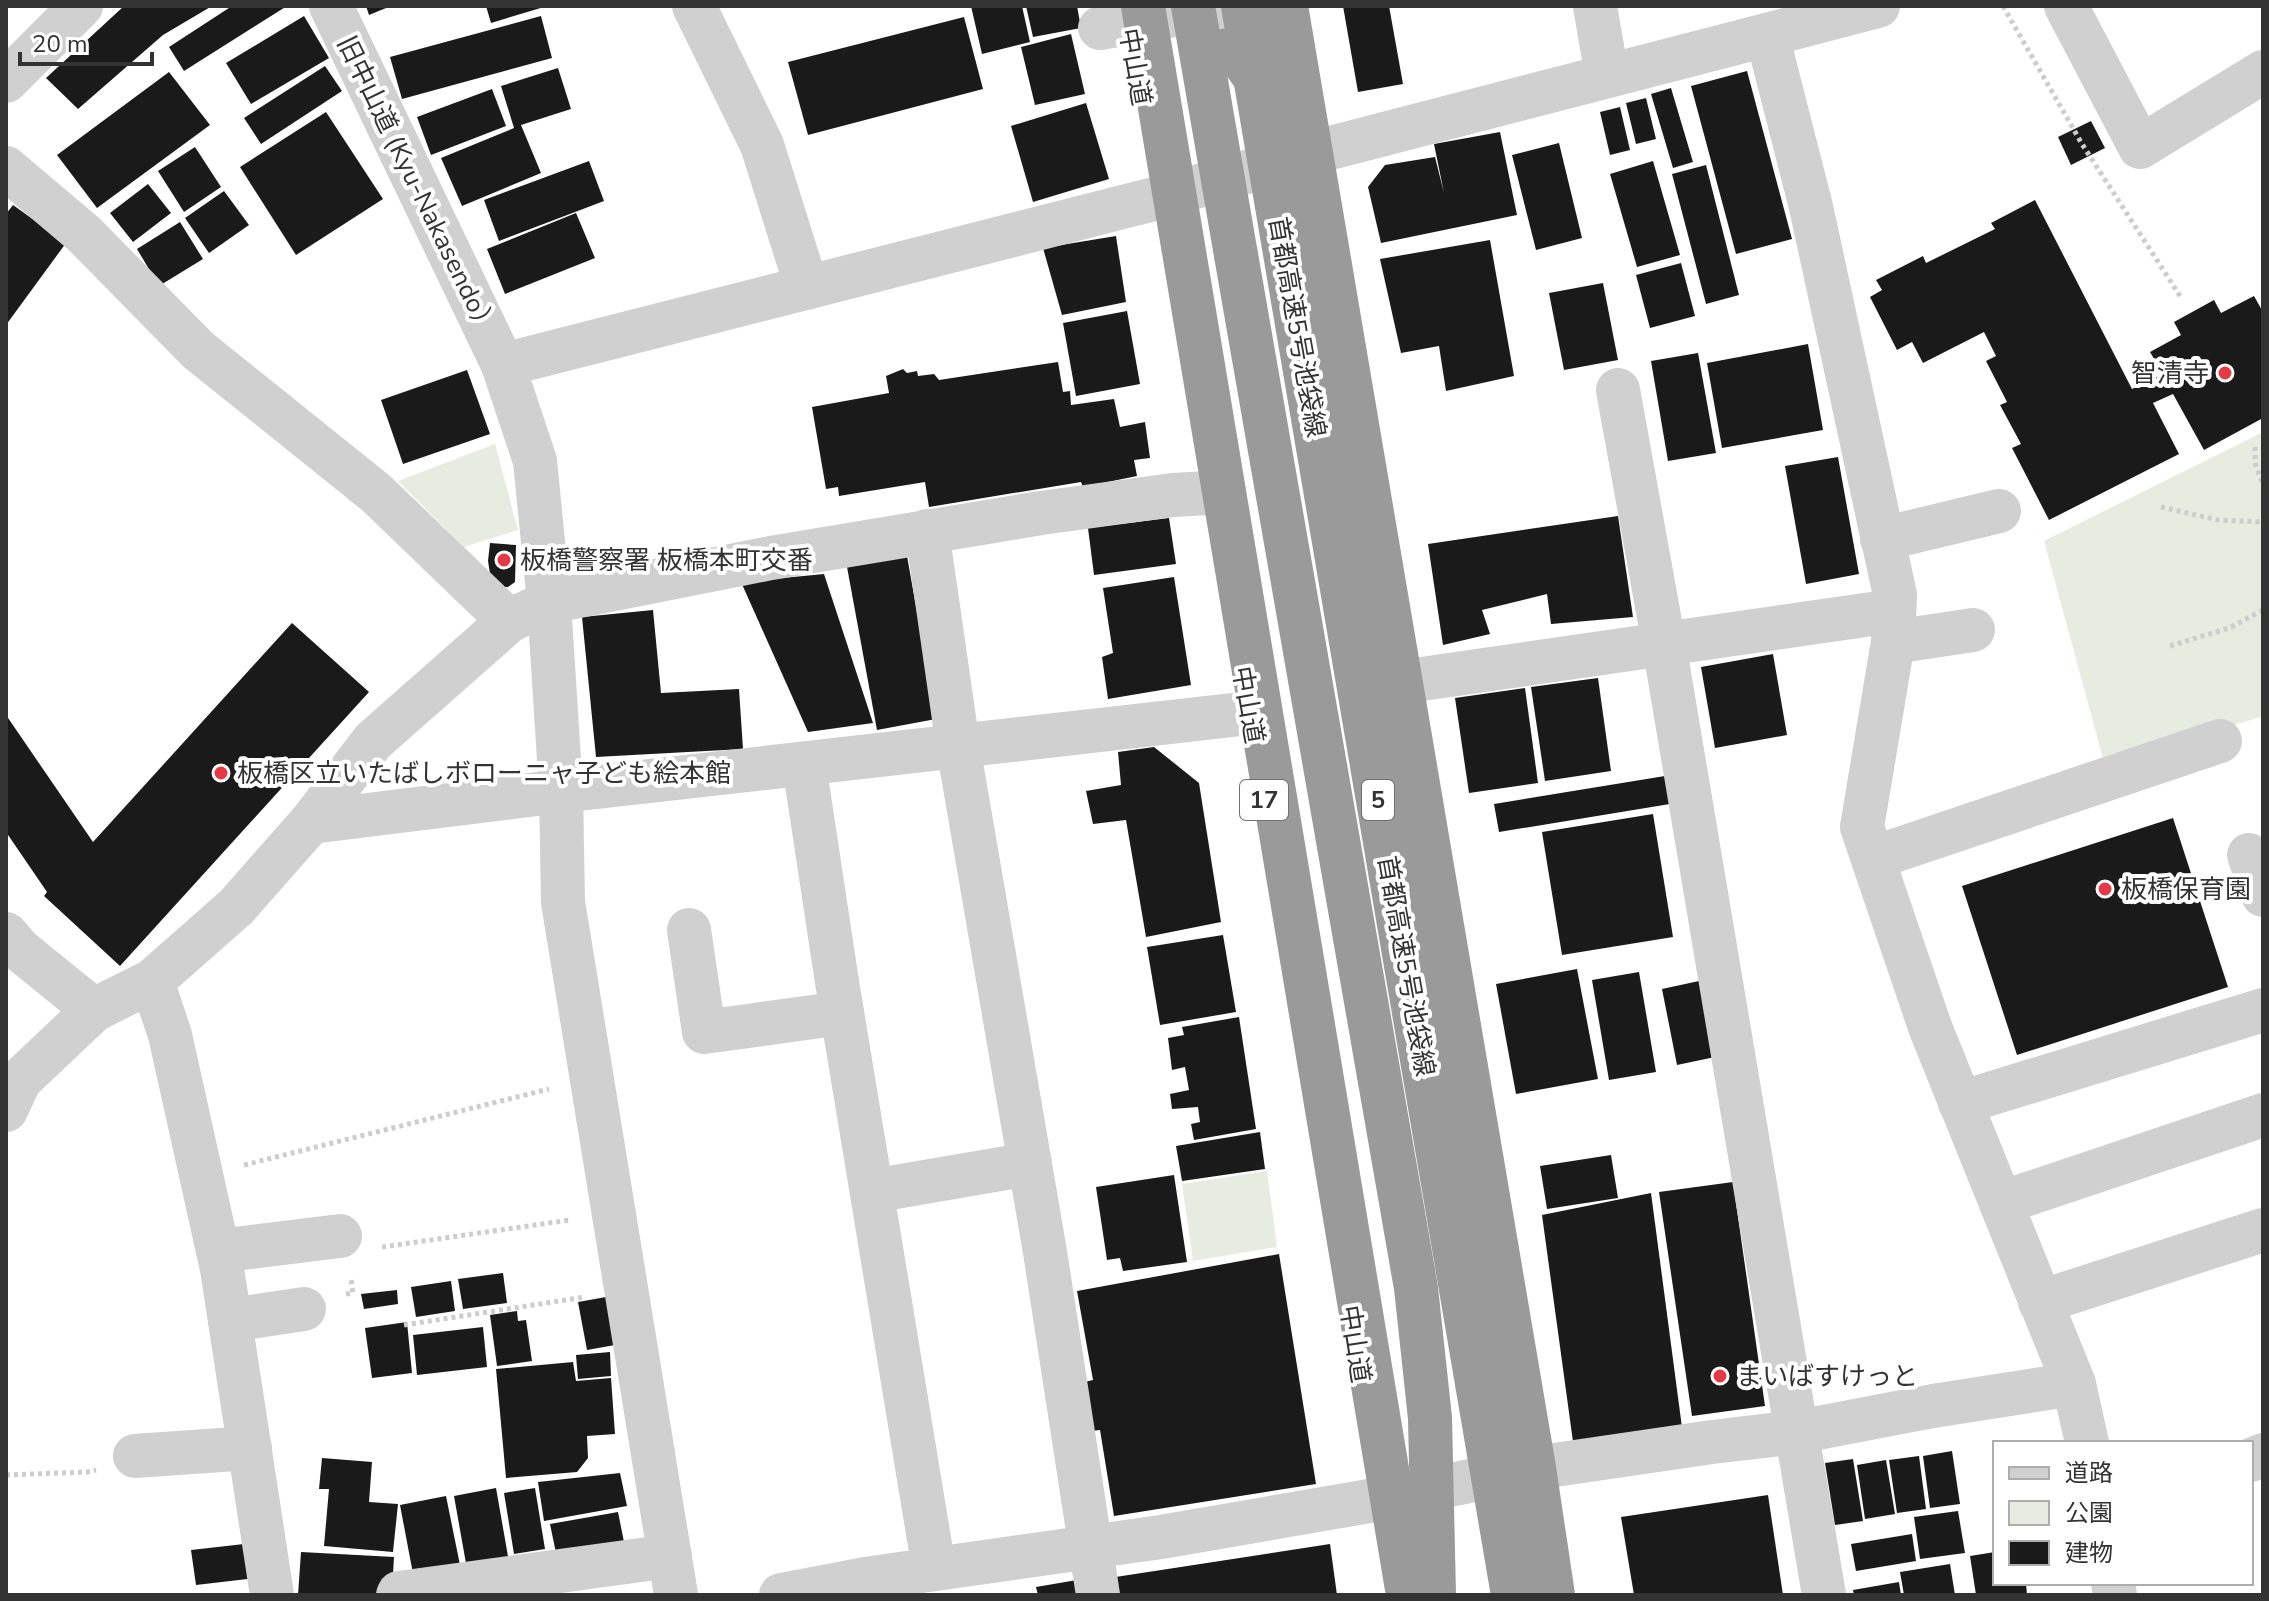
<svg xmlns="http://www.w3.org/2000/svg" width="2269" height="1601" viewBox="0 0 2269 1601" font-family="'Nunito Sans','Noto Sans JP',sans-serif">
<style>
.green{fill:#e6ecdf}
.building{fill:#1a1a1a}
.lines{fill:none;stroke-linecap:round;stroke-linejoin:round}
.path{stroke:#cdcdcd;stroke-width:5;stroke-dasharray:4 4;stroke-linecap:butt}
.minor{stroke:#d0d0d0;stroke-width:44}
.highway{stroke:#9a9a9a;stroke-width:44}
.minor-bridge{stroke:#d0d0d0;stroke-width:44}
.highway-bridge{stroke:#9a9a9a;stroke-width:44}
.poi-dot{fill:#e63946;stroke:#fff;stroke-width:3}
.labels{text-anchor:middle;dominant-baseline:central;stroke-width:8;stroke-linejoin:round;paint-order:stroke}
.shield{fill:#fff;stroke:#707070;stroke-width:2}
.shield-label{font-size:24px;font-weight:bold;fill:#333}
.street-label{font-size:26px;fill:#333;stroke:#fff}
.poi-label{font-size:26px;fill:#333;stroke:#fff;text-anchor:start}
</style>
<rect width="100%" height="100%" fill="#fff"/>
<g class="green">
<path d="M 2263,432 L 2263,716 L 2105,766 L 2044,541 Z"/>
<path d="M 495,444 L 518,530 L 464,547 L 398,481 Z"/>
<path d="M 1267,1171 L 1277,1247 L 1193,1261 L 1182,1184 Z"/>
</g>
<g class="building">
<path d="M 124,6 L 212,6 L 163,35 L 78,109 L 46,78 Z"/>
<path d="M 232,6 L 287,6 L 184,71 L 169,47 Z"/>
<path d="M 366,6 L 391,6 L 369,15 Z"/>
<path d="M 486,6 L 544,6 L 544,7 L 491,23 Z"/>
<path d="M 971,6 L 1022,6 L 1030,42 L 982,54 Z"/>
<path d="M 1026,6 L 1077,6 L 1081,28 L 1033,37 Z"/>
<path d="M 1343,6 L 1389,6 L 1403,84 L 1358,92 Z"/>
<path d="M 304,16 L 329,58 L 251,104 L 226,63 Z"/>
<path d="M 541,16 L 552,58 L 402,99 L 390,57 Z"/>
<path d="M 964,17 L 983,89 L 808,135 L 788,62 Z"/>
<path d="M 1071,34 L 1085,94 L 1035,105 L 1021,47 Z"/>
<path d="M 325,66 L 342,91 L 261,144 L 244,118 Z"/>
<path d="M 558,68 L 571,109 L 521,125 L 541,173 L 462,206 L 441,158 L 514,128 L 501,86 Z"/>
<path d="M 1747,71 L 1792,239 L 1736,254 L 1691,86 Z"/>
<path d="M 169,72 L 210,125 L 97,208 L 57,155 Z"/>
<path d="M 1671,88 L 1693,162 L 1673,168 L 1651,94 Z"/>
<path d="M 492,89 L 506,126 L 431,155 L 417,117 Z"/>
<path d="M 1646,98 L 1656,139 L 1636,144 L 1626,103 Z"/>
<path d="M 1086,103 L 1109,179 L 1033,202 L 1011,126 Z"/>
<path d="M 1620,107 L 1630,150 L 1610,155 L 1600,112 Z"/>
<path d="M 326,112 L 383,199 L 296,255 L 240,167 Z"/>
<path d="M 2091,121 L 2105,148 L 2071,165 L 2058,137 Z"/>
<path d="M 1500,132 L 1517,215 L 1381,243 L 1368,187 L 1385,165 L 1435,157 L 1444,193 L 1434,144 Z"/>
<path d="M 1559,143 L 1582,238 L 1536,250 L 1512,155 Z"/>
<path d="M 195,147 L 221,187 L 184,212 L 158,171 Z"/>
<path d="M 589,161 L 604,201 L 499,241 L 484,200 Z"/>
<path d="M 1653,161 L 1680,255 L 1637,267 L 1610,174 Z"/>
<path d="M 1706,165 L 1739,295 L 1706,304 L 1672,174 Z"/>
<path d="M 148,184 L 171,213 L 133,242 L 110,213 Z"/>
<path d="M 224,191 L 249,225 L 209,253 L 185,218 Z"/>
<path d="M 2035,200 L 2132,389 L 2163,374 L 2150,352 L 2181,335 L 2174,322 L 2214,300 L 2221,313 L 2254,296 L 2263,312 L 2263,418 L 2204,450 L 2173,394 L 2153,403 L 2179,454 L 2049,520 L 2012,448 L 2021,444 L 2000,405 L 2007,402 L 1986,361 L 1996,356 L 1984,332 L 1923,363 L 1912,342 L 1897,350 L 1870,297 L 1882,290 L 1876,280 L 1923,256 L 1926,263 L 1995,229 L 1991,223 Z"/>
<path d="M 13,205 L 66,243 L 6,325 L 6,214 Z"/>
<path d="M 576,213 L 595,258 L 505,294 L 487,249 Z"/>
<path d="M 180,222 L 203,259 L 159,286 L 137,249 Z"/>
<path d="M 1116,236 L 1126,302 L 1062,315 L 1043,248 Z"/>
<path d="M 1490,240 L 1514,376 L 1446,391 L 1439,346 L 1401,353 L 1380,259 Z"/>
<path d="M 1681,263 L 1695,316 L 1650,328 L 1636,275 Z"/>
<path d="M 1603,283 L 1618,360 L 1564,370 L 1549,293 Z"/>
<path d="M 1127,311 L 1140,384 L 1076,396 L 1063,323 Z"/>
<path d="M 1808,344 L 1823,430 L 1722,448 L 1707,363 Z"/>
<path d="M 1698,353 L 1716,453 L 1668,461 L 1651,361 Z"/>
<path d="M 1058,362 L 1063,392 L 1070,391 L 1071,405 L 1114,399 L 1120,427 L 1145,422 L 1150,458 L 1134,460 L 1137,476 L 1083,487 L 1081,482 L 929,507 L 925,482 L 839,496 L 838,487 L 826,489 L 812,407 L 889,393 L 886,376 L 903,369 L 907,373 L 917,371 L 918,376 L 934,374 L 939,380 Z"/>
<path d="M 467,370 L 490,434 L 403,464 L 381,400 Z"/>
<path d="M 1838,457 L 1859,574 L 1806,584 L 1785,466 Z"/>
<path d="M 1618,516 L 1633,617 L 1551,624 L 1547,594 L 1482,610 L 1490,634 L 1443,645 L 1428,544 Z"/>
<path d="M 1169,518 L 1176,564 L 1094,575 L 1088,528 Z"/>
<path d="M 490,543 L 516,545 L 515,582 L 508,587 L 500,587 L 491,580 L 488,561 Z"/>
<path d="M 907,556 L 936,719 L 877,730 L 847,567 Z"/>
<path d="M 824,574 L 873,723 L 808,732 L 741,582 Z"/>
<path d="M 1174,577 L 1191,685 L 1108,699 L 1102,657 L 1113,653 L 1103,588 Z"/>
<path d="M 653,610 L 661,693 L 739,689 L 743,749 L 596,757 L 582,617 Z"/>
<path d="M 292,623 L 369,692 L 120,966 L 44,896 L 47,892 L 6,832 L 6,715 L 93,842 Z"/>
<path d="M 1773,654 L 1787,735 L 1715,748 L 1701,667 Z"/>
<path d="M 1598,678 L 1611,771 L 1545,781 L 1531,687 Z"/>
<path d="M 1525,688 L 1538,783 L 1469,793 L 1455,698 Z"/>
<path d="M 1154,747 L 1199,783 L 1221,922 L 1146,937 L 1126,820 L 1093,824 L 1086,791 L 1121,785 L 1118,752 Z"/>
<path d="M 1671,775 L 1676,803 L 1499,832 L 1494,804 Z"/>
<path d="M 1653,814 L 1673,937 L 1562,955 L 1542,832 Z"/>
<path d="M 2173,818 L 2228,987 L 2017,1055 L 1962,886 Z"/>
<path d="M 1223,935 L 1236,1012 L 1160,1025 L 1147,947 Z"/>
<path d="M 1577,969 L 1598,1079 L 1516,1094 L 1496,984 Z"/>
<path d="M 1639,972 L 1656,1072 L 1609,1080 L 1592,980 Z"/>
<path d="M 1699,981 L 1715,1057 L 1677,1065 L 1662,989 Z"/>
<path d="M 1239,1017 L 1256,1129 L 1194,1140 L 1191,1124 L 1200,1122 L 1198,1107 L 1172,1109 L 1170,1094 L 1189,1090 L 1185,1067 L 1172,1070 L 1168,1038 L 1184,1035 L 1182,1027 Z"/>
<path d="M 1260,1132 L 1265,1169 L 1182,1181 L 1176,1146 Z"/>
<path d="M 1611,1155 L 1618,1198 L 1547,1209 L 1540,1166 Z"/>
<path d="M 1174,1175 L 1187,1262 L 1123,1271 L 1120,1258 L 1107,1260 L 1096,1187 Z"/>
<path d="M 1733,1182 L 1765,1406 L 1692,1416 L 1659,1192 Z"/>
<path d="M 1651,1193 L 1683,1435 L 1574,1449 L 1542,1215 Z"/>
<path d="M 1279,1254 L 1316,1484 L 1114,1516 L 1100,1430 L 1091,1431 L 1084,1382 L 1093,1380 L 1077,1291 Z"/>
<path d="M 503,1273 L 507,1303 L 463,1309 L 458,1279 Z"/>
<path d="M 451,1281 L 455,1311 L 416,1317 L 411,1287 Z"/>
<path d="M 397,1290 L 398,1304 L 364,1309 L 361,1294 Z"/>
<path d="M 606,1297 L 615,1345 L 587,1350 L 578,1302 Z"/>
<path d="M 517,1311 L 518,1321 L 526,1320 L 532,1361 L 497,1366 L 490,1315 Z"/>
<path d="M 407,1322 L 412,1373 L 372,1378 L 365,1328 Z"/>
<path d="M 483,1327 L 487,1367 L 417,1375 L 413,1335 Z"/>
<path d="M 610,1352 L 611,1376 L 578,1379 L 576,1355 Z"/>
<path d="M 573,1362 L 576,1381 L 611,1378 L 615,1434 L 587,1436 L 588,1458 L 577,1472 L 506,1478 L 496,1369 Z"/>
<path d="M 1952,1451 L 1960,1504 L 1930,1508 L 1923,1456 Z"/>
<path d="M 1919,1456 L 1926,1509 L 1897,1513 L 1889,1460 Z"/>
<path d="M 322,1458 L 372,1462 L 369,1502 L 398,1504 L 393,1552 L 324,1546 L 329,1489 L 319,1489 Z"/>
<path d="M 1853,1459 L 1863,1521 L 1835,1525 L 1825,1463 Z"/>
<path d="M 1886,1460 L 1895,1514 L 1865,1519 L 1857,1465 Z"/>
<path d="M 620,1473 L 627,1506 L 544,1521 L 538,1482 Z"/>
<path d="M 496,1488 L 509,1562 L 467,1569 L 454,1496 Z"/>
<path d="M 535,1488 L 545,1549 L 514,1554 L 504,1493 Z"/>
<path d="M 1768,1495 L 1783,1595 L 1634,1595 L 1621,1517 Z"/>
<path d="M 446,1496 L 461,1570 L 414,1579 L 400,1505 Z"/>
<path d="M 1958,1511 L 1965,1553 L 1920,1559 L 1914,1517 Z"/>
<path d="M 618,1512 L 624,1542 L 556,1553 L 550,1524 Z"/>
<path d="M 1912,1534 L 1916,1561 L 1856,1571 L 1851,1544 Z"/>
<path d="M 253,1543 L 256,1578 L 196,1585 L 191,1550 Z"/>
<path d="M 1330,1544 L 1337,1595 L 1111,1595 L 1109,1578 Z"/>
<path d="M 301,1552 L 394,1557 L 393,1574 L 377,1595 L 298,1595 Z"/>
<path d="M 1995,1552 L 1995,1583 L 2026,1583 L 2027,1595 L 1976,1595 L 1970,1556 Z"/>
<path d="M 1950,1564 L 1955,1595 L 1904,1595 L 1900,1572 Z"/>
<path d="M 1077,1580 L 1079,1595 L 1038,1595 L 1036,1587 Z"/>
<path d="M 1899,1582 L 1901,1595 L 1854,1595 L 1853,1590 Z"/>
</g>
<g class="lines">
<g class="path">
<path d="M 2003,6 L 2082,144 L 2182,299"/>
<path d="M 2255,447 L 2255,463 L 2263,485"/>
<path d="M 2161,507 L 2218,520 L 2263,522"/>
<path d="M 2170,646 L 2229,628 L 2263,610"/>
<path d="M 244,1165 L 549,1089"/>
<path d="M 382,1247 L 570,1220"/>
<path d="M 346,1294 L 353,1293 L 351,1279"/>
<path d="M 404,1325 L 585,1297"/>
<path d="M 6,1475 L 87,1472 L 96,1470"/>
</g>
<g class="minor">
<path d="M 331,6 L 503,365 L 535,461 L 549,602 L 561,791 L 563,902 L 676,1595"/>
<path d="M 694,6 L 762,145 L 807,288"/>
<path d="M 1595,6 L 1607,76"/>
<path d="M 2066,6 L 2140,147 L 2263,72"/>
<path d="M 1767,35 L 1811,207 L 1895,595 L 1893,642 L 1862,827 L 1930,1027 L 2074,1384 L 2087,1443"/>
<path d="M 6,81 L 81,6"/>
<path d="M 6,168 L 84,234 L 198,350 L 376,493 L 509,621"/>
<path d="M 503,365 L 1158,198 L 1311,153 L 1878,6"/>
<path d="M 1618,390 L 1664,644 L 1824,1595"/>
<path d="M 927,531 L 958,746 L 1045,1252 L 1098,1595"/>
<path d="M 1882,539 L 1999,511"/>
<path d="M 1893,642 L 1973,630"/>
<path d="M 1401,682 L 1893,611"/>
<path d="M 804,764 L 837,982 L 934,1569"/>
<path d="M 311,822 L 561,791 L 1250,713"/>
<path d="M 2249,855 L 2263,895"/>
<path d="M 1873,858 L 2220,741"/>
<path d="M 689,930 L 704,1032 L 842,1013"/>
<path d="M 6,934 L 20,950 L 94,1010"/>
<path d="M 152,981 L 170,1035 L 222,1269 L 272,1595"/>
<path d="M 1960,1103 L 2263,1010"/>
<path d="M 6,1110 L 20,1080 L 94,1010 L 152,981 L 236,907 L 311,822 L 373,741 L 509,621 L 549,602 L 771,558 L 1041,513 L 1173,495 L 1209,493"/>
<path d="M 872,1191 L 1030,1164"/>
<path d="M 2001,1203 L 2263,1115"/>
<path d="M 218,1251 L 340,1236"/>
<path d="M 2040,1302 L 2263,1230"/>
<path d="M 230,1320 L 304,1309"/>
<path d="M 135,1456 L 250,1448"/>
<path d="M 2251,1460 L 2263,1455"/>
<path d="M 2113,1583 L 2115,1595"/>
<path d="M 398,1595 L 399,1593 L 670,1556"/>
<path d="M 781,1595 L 865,1579 L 1161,1537 L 1381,1499 L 1534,1468 L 1712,1442 L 1797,1432 L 1933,1406 L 2074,1384"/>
</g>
<g class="highway">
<path d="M 1217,6 L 1221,31 L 1262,87"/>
<path d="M 1286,6 L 1534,1468 L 1553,1595"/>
<path d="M 1236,255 L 1416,1288 L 1430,1418 L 1434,1595"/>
</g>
<path class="minor-bridge" d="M 1100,28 L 1225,6"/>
<g class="highway-bridge">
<path d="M 1143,6 L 1408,1595"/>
<path d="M 1193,6 L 1236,255"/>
<path d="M 1243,6 L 1513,1595"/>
</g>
</g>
<g class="poi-dot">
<circle cx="2225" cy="373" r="8"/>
<circle cx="504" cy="560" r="8"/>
<circle cx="221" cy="773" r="8"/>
<circle cx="2105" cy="889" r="8"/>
<circle cx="1720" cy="1376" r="8"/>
</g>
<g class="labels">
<g class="shield">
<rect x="1240" y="780" width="48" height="40" rx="6"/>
<rect x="1362" y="780" width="32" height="40" rx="6"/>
</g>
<g class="shield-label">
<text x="1264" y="800">17</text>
<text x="1378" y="800">5</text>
</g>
<g class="street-label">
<text transform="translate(1135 67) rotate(80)">中山道</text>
<text transform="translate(417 186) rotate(64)">旧中山道 (Kyu-Nakasendo）</text>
<text transform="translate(1297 327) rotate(80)">首都高速5号池袋線</text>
<text transform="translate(1248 705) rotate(80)">中山道</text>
<text transform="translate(1406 966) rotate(80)">首都高速5号池袋線</text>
<text transform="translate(1355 1344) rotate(81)">中山道</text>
</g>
<g class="poi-label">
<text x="2209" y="373" text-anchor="end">智清寺</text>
<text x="520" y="560">板橋警察署 板橋本町交番</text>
<text x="237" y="773">板橋区立いたばしボローニャ子ども絵本館</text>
<text x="2121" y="889">板橋保育園</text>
<text x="1736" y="1376">まいばすけっと</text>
</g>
</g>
<rect width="2269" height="1601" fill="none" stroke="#333333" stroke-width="16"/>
<rect x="1993" y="1441" width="260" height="144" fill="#ffffff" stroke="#adadad" stroke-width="2"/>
<rect x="2009" y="1467" width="40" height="12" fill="#d0d0d0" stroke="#adadad" stroke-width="2"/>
<text x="2065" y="1481" font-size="24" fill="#333333">道路</text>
<rect x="2009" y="1501" width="40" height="24" fill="#e6ecdf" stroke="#adadad" stroke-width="2"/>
<text x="2065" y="1521" font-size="24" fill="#333333">公園</text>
<rect x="2009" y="1541" width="40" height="24" fill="#1a1a1a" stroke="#adadad" stroke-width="2"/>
<text x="2065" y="1561" font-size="24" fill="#333333">建物</text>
<path d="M20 52v12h132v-12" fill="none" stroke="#333333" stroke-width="4"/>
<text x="32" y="52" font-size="24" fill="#333333" stroke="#ffffff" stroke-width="6" paint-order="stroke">20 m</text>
</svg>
